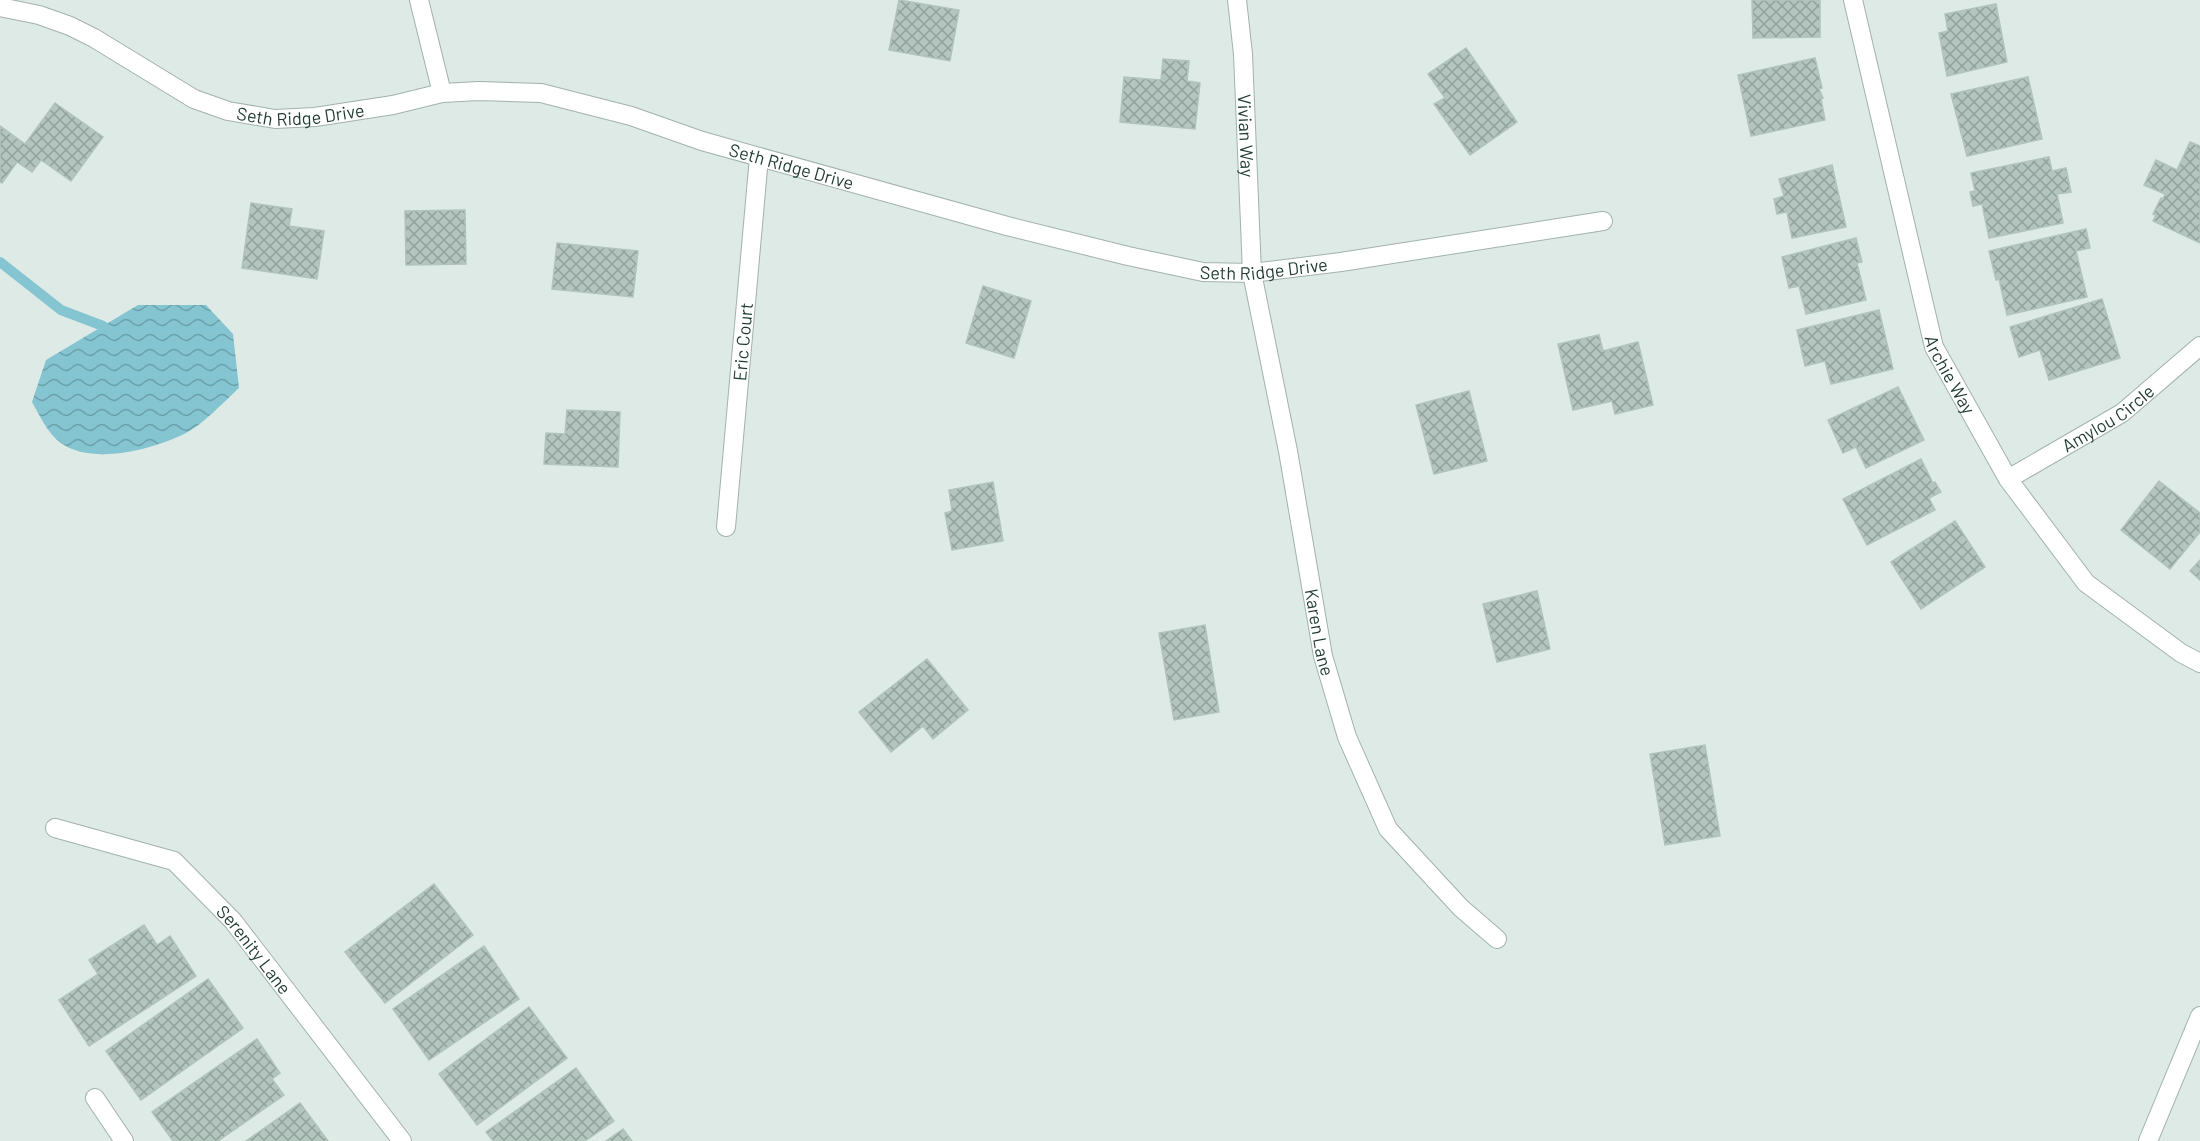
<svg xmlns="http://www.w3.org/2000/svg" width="2200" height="1141" viewBox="0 0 2200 1141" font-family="Barlow,sans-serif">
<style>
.water{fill:url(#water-waves)}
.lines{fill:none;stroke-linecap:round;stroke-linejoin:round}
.stream{stroke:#84c5d1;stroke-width:10}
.building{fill:url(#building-cross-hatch);stroke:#b0c4bc;stroke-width:1.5}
.lane-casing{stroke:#a1b2ac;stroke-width:20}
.street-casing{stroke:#a1b2ac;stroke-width:20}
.lane{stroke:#fff;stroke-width:18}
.street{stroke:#fff;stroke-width:18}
.labels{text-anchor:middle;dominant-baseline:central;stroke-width:4.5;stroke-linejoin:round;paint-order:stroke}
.street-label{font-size:18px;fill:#1f3a33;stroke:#eef7f2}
</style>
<defs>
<pattern id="water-waves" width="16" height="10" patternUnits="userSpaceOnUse" patternTransform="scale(1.5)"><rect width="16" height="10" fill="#84c5d1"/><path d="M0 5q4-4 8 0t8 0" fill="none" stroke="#6ba1aa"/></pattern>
<pattern id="building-cross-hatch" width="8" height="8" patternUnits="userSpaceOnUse" patternTransform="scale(1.5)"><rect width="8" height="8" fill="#b3c5be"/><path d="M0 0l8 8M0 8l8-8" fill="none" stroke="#91a19b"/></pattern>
</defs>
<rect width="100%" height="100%" fill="#deeae5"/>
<path class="water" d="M 138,305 L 206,305 L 233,334 L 239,388 C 225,401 202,425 186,433 C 154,449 93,466 61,443 C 48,434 40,416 32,402 L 46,360 Z"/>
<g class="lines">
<path class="stream" d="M 0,262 L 61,310 L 103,326"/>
</g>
<g class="building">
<path d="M 899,0 L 959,10 L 950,61 L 889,50 Z"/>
<path d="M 1752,0 L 1820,0 L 1820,37 L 1753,38 Z"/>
<path d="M 1996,4 L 2007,62 L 1947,76 L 1939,33 L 1948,31 L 1945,14 Z"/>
<path d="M 1466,48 L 1517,122 L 1470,155 L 1434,104 L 1445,98 L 1428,74 Z"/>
<path d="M 1815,58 L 1822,88 L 1819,89 L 1823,98 L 1821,99 L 1825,120 L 1751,136 L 1738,75 Z"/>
<path d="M 1163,59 L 1189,61 L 1187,81 L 1200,83 L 1195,129 L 1120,122 L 1124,77 L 1161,80 Z"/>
<path d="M 2028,77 L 2042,139 L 1967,156 L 1951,94 Z"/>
<path d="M 55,103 L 103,137 L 71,181 L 41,160 L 32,172 L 17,162 L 2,183 L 0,182 L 0,126 L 25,144 Z"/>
<path d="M 2190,142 L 2200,146 L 2200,243 L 2153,221 L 2156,215 L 2153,214 L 2161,198 L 2163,199 L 2165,194 L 2144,185 L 2156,160 L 2177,170 Z"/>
<path d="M 2049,157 L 2052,171 L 2066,168 L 2071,192 L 2057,194 L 2063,223 L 1989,238 L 1982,204 L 1973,206 L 1970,192 L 1975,191 L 1971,173 Z"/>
<path d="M 1832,165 L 1846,227 L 1792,238 L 1787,212 L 1777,214 L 1774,199 L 1784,196 L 1779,179 Z"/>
<path d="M 251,203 L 292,209 L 289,226 L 324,231 L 317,279 L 242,268 Z"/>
<path d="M 465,210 L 466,264 L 406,265 L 405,211 Z"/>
<path d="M 2086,229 L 2090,248 L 2076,251 L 2087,297 L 2007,315 L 1999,279 L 1996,280 L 1989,251 Z"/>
<path d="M 1856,238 L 1862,262 L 1857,263 L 1866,300 L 1806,314 L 1799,286 L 1789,288 L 1782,257 Z"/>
<path d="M 557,243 L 638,251 L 633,297 L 552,289 Z"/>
<path d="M 983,286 L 1031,301 L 1014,358 L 966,343 Z"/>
<path d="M 2102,299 L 2120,358 L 2049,380 L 2040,350 L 2019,357 L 2010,327 Z"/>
<path d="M 1879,310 L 1893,369 L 1831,384 L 1825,361 L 1805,366 L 1797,330 Z"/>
<path d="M 1599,335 L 1603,351 L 1638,342 L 1653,405 L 1615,414 L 1612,401 L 1573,410 L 1558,344 Z"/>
<path d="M 1898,387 L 1924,440 L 1866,468 L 1856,447 L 1843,453 L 1828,420 Z"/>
<path d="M 1469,391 L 1487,461 L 1434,474 L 1416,405 Z"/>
<path d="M 567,410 L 620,412 L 618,467 L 544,464 L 546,433 L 565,434 Z"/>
<path d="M 1921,459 L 1933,483 L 1935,482 L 1941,492 L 1929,498 L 1935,510 L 1867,545 L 1843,499 Z"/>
<path d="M 2159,481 L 2200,513 L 2200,532 L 2170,569 L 2121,530 Z"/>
<path d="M 993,482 L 1003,541 L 952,550 L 945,513 L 952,511 L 949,490 Z"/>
<path d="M 1955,521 L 1985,567 L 1921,609 L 1891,562 Z"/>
<path d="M 2200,560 L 2200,580 L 2190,571 Z"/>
<path d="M 1537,591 L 1550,649 L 1497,662 L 1483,604 Z"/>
<path d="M 1205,625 L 1219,712 L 1174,720 L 1159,633 Z"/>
<path d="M 927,659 L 968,710 L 933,739 L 923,726 L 891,752 L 859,712 Z"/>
<path d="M 1705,745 L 1720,836 L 1665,845 L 1650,754 Z"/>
<path d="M 434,884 L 473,935 L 385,1003 L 345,952 Z"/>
<path d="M 144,925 L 157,945 L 170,936 L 196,976 L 89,1046 L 59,1000 L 98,974 L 89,960 Z"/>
<path d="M 484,946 L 519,999 L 429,1060 L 393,1009 Z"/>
<path d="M 208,979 L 243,1028 L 141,1100 L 106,1051 Z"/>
<path d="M 529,1007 L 567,1058 L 477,1125 L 439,1074 Z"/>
<path d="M 257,1039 L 280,1073 L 272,1079 L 284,1095 L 218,1141 L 173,1141 L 152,1112 Z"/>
<path d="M 576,1068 L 614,1121 L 585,1141 L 493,1141 L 486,1132 Z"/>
<path d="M 300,1103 L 328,1141 L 246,1141 Z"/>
<path d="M 623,1129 L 632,1141 L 606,1141 Z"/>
</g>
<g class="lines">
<defs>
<path id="lane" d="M 95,1098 L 124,1141"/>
<g id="street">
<path d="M 419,0 L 442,93"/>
<path id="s1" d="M 1237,0 L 1243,54 L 1252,273 L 1288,451 L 1323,656 L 1347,737 L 1388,829 L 1461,908 L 1497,939"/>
<path id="s2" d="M 1853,0 L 1934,347 L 2008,479 L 2086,583 L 2181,653 L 2200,663"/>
<path id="s3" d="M 0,7 L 39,15 L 70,26 L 94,38 L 194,99 L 228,111 L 275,119 L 315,117 L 393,105 L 442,93 L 479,91 L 541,93 L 631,116 L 702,141 L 1007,226 L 1128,256 L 1203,272 L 1252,273 L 1341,262 L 1603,221"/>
<path id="s4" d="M 2008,479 L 2122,413 L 2200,346"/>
<path id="s5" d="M 726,527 L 759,157"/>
<path id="s6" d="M 55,828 L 174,861 L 233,921 L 402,1141"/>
<path d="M 2148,1141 L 2200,1016"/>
</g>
</defs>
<use href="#lane" class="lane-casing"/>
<use href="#street" class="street-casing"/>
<use href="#lane" class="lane"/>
<use href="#street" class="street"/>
</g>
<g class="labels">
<g class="street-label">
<text stroke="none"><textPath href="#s3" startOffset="326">Seth Ridge Drive</textPath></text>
<text stroke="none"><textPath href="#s1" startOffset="136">Vivian Way</textPath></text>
<text stroke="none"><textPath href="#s3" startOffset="830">Seth Ridge Drive</textPath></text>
<text stroke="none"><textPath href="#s3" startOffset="1316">Seth Ridge Drive</textPath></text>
<text stroke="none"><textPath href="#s5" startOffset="186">Eric Court</textPath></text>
<text stroke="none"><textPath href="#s2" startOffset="388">Archie Way</textPath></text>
<text stroke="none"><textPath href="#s4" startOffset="117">Amylou Circle</textPath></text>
<text stroke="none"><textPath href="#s1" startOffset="639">Karen Lane</textPath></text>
<text stroke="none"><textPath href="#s6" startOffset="243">Serenity Lane</textPath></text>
</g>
</g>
</svg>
